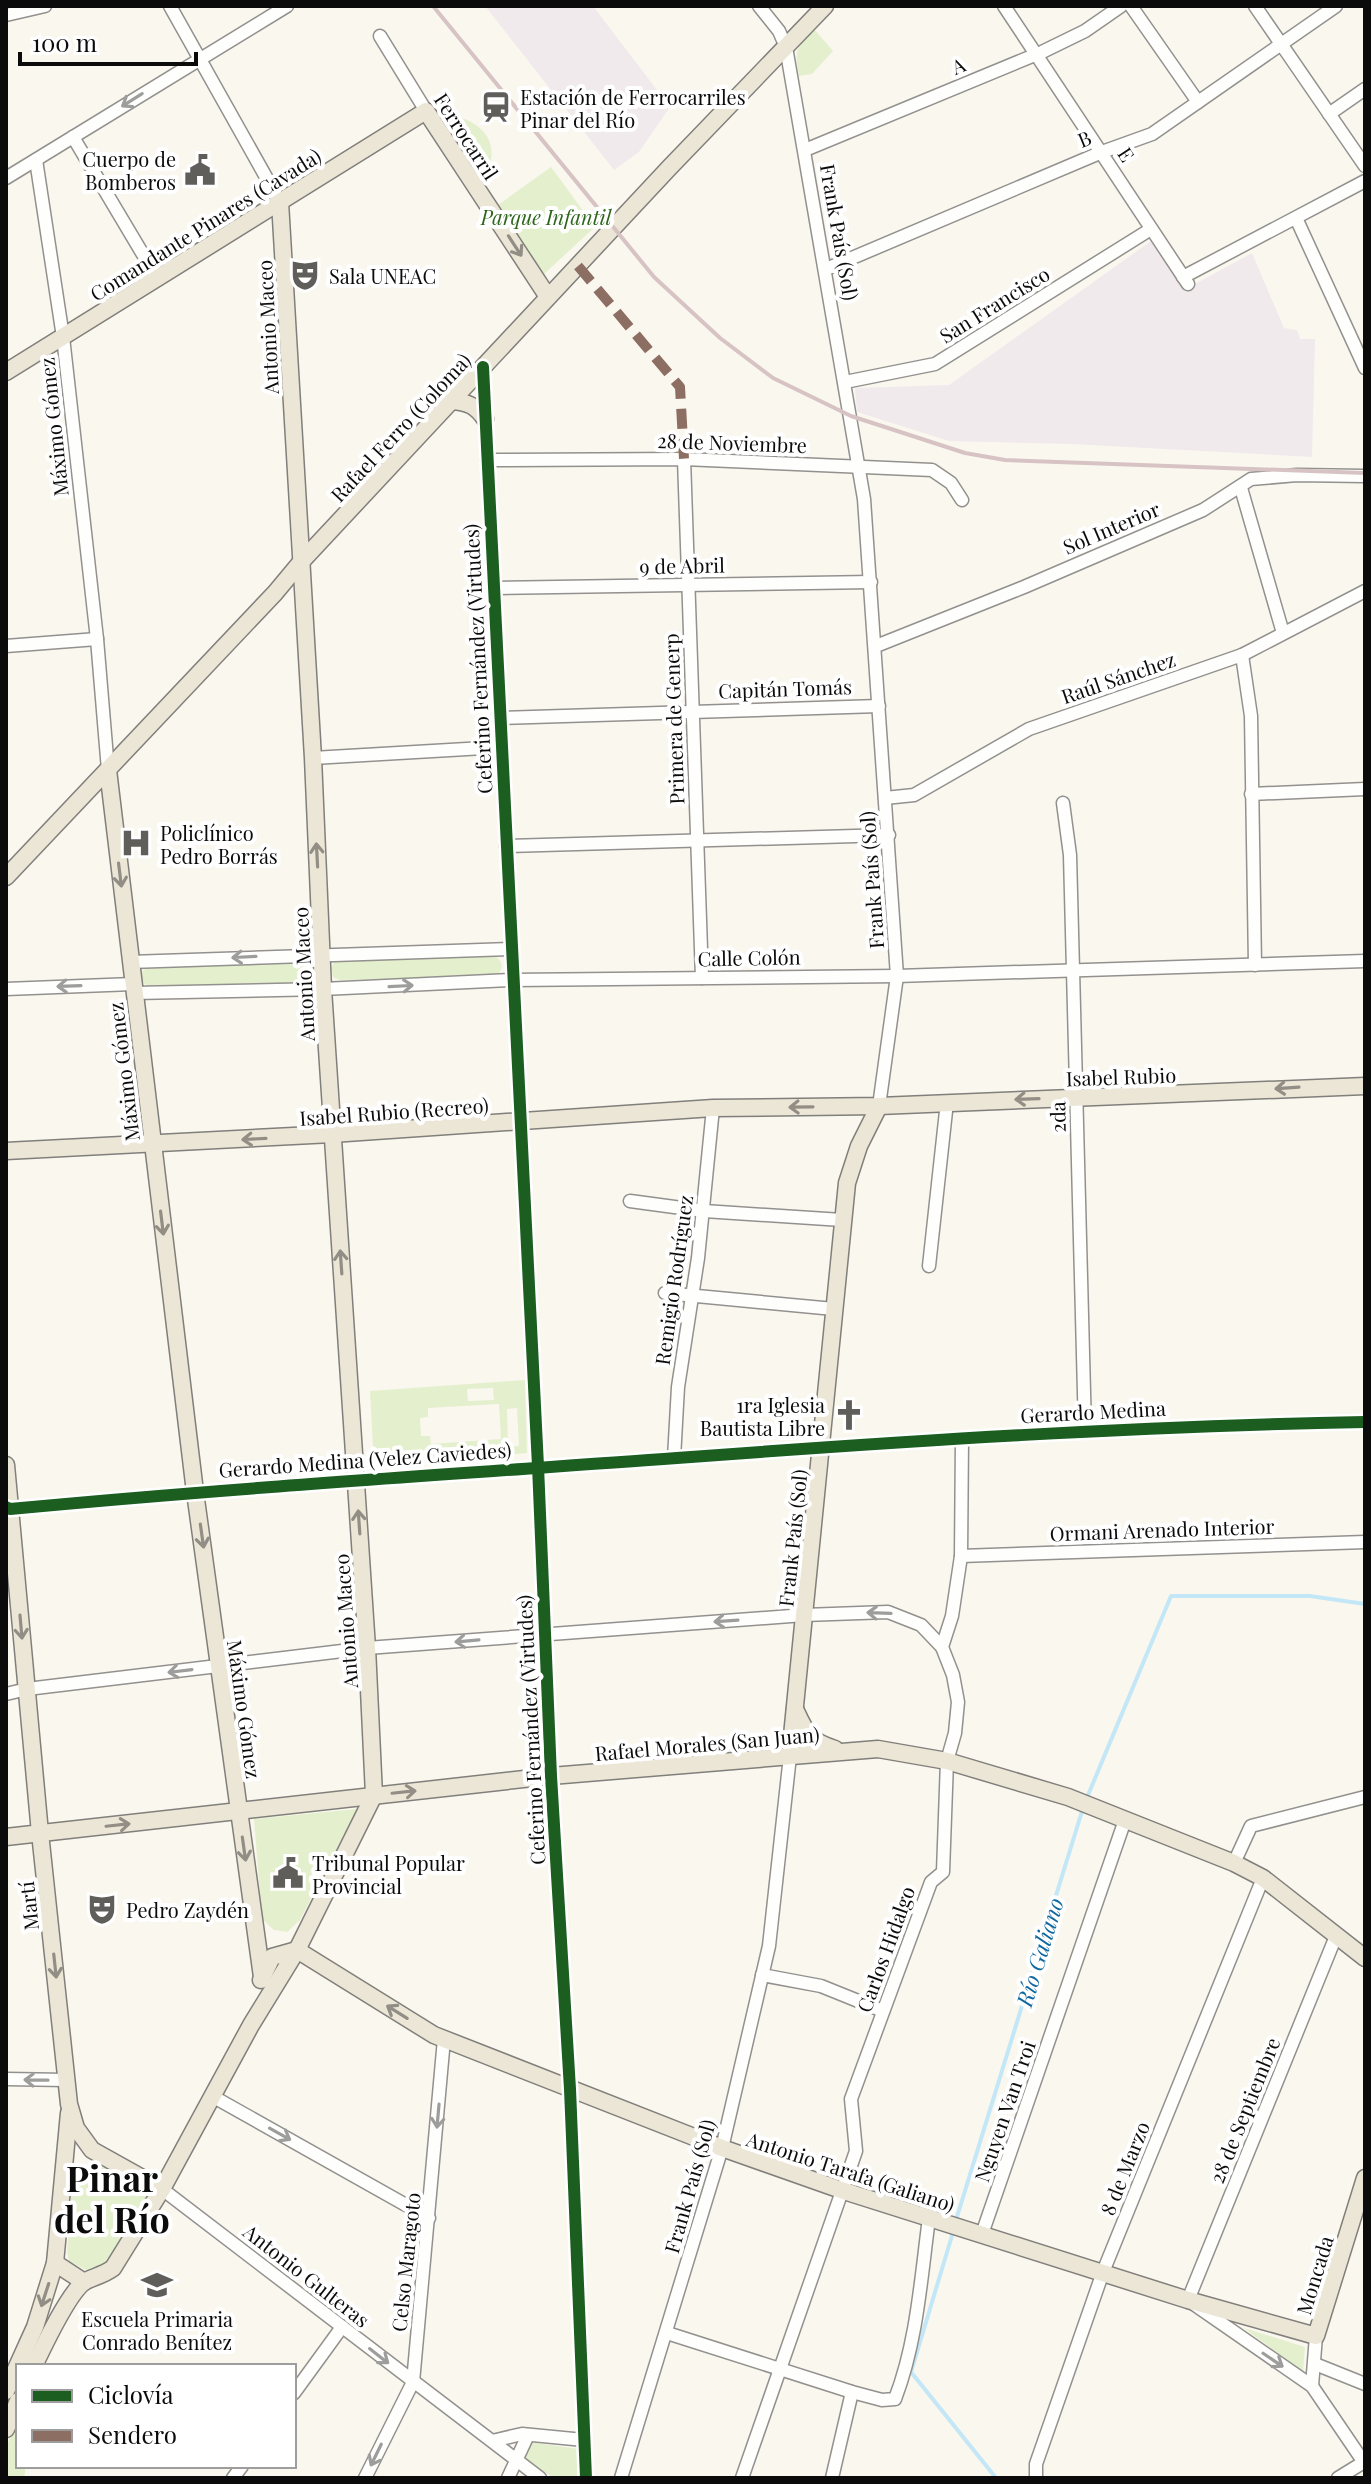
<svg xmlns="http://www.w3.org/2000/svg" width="1371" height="2484" viewBox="0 0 1371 2484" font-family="'Playfair Display',serif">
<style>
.industrial{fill:#f1eaed}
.green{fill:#e4f0cd;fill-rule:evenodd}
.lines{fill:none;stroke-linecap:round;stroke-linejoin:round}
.stream{stroke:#c3e7f6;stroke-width:4}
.minor-casing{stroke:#93918e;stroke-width:15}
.major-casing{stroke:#807f7b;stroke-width:19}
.minor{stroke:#fefefd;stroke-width:12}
.major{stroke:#ece6d6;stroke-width:16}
.rail{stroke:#d7c3c4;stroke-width:4}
.quiet{stroke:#8d6e63;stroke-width:10;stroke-dasharray:20 10;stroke-linecap:butt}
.cycleway-casing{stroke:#fff;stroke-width:17}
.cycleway{stroke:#1b5e20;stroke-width:12}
.oneway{stroke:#9d9d9c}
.oneway2{stroke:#928e85}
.labels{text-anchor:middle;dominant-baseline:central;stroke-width:8;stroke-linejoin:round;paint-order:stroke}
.street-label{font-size:20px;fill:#0b0b0b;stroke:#fff}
.poi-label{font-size:20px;fill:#0b0b0b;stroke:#fff;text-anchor:start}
.park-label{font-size:20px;font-style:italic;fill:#2d651a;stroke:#fff}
.water-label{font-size:22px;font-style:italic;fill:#1069a1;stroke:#fff}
.town-label{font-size:36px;font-weight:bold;fill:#0b0b0b;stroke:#fff}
</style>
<rect width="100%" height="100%" fill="#faf7ef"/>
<g class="industrial">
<path d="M 485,6 L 593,6 L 670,107 L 639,152 L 614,170 Z"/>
<path d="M 1151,241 L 1184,290 L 1252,253 L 1284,328 L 1297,330 L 1300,339 L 1315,339 L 1312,457 L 1071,444 L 949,441 L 857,412 L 855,388 L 949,385 Z"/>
</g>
<g class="green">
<path d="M 815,30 L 833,51 L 812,74 L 799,76 C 794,49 796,48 815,30 Z"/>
<path d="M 451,115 C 489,122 504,152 480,183 L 439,122 Z"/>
<path d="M 551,167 L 595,227 L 544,274 L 498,205 Z"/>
<path d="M 494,955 C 504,962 504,969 495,977 L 340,980 L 333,977 L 331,968 L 334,962 L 340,961 Z"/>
<path d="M 305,963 L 314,974 L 313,979 L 308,983 L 148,987 L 142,981 L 140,973 L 148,967 Z"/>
<path d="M 525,1380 L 527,1453 L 374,1467 L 370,1391 ZM 493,1388 L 494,1400 L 468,1401 L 467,1389 ZM 499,1404 L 501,1439 L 431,1444 L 430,1436 L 421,1436 L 420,1418 L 428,1417 L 428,1408 ZM 517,1408 L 519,1446 L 508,1447 L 507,1409 Z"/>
<path d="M 357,1809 L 300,1920 L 287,1932 L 274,1930 L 262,1919 L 254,1819 Z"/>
<path d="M 90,2164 C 111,2169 147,2176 148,2201 L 100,2271 L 92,2272 L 84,2269 L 69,2261 L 67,2252 L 72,2177 L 79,2168 Z"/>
<path d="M 1244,2328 L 1305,2347 L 1303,2372 Z"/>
<path d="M 18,2418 L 18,2466 L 26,2466 L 24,2478 L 6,2478 L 6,2447 Z"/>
<path d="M 529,2442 L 579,2449 L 578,2478 L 554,2478 L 521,2457 Z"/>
</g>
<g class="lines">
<g class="stream">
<path d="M 1086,1800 L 1171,1596 L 1310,1596 L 1365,1604"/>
<path d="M 956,2220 L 1083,1808"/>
<path d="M 954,2229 L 911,2372 L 996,2478"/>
</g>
<defs>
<g id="minor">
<path d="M 170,6 L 280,202"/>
<path d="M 759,6 L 779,31 L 786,47 L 864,499 L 897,976 L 879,1106"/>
<path d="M 1004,6 L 1188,284"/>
<path d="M 1131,6 L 1198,102"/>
<path d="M 1255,6 L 1365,166"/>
<path d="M 6,15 L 45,6"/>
<path d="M 380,36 L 426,111"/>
<path d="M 1329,114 L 1365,89"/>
<path d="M 73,137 L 157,278"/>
<path d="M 805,150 L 1042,52 L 1085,31 L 1121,6"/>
<path d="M 36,160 L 63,337 L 97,639 L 108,770"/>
<path d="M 6,178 L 287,6"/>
<path d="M 1296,218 L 1365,368"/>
<path d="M 826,269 L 1102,152 L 1152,134 L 1336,6"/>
<path d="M 1183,277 L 1365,181"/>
<path d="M 483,367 L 538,1466 L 551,1776 L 570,2089 L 586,2478"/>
<path d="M 845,382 L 935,364 L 1151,229"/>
<path d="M 684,459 L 702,978"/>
<path d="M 487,460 L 684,459 L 932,470 L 951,483 L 962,500"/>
<path d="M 1241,488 L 1283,633"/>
<path d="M 494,588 L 871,582"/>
<path d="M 6,646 L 97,639"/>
<path d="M 876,646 L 1024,587 L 1203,510 L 1251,479 L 1297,475 L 1365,476"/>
<path d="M 1242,655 L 1251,716 L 1255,965"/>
<path d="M 500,718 L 879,706"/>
<path d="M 313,758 L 501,747"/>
<path d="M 1251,794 L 1365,789"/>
<path d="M 885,798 L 914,795 L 1029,729 L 1242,655 L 1365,591"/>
<path d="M 1063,803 L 1070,855 L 1085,1431"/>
<path d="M 506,846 L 889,835"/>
<path d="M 130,962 L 511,949"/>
<path d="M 6,989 L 133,984"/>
<path d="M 134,993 L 323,989 L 512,980 L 897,976 L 1365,961"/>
<path d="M 630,1201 L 704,1211 L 842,1220"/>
<path d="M 929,1266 L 947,1102"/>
<path d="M 665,1293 L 834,1309"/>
<path d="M 674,1458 L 678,1387 L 698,1258 L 713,1108"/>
<path d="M 6,1507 L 10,1509 C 232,1488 455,1474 677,1458 C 906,1441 1135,1426 1365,1422"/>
<path d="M 961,1556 L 1365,1542"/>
<path d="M 6,1694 L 27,1689 L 367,1648 L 804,1615 L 888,1612 L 921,1625 L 942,1647"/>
<path d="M 1234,1863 L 1251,1826 L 1365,1797"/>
<path d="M 1336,1936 L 1188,2300 L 1312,2386 L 1365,2464"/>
<path d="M 762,1975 L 821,1986 L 883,2011"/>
<path d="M 6,2079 L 67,2080"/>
<path d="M 212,2096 L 429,2218"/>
<path d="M 162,2189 L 540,2478"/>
<path d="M 982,2234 L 1125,1820"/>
<path d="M 667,2333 L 852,2392 L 882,2400 L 895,2399 C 917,2342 921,2278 929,2218"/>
<path d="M 1315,2364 L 1365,2384"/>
<path d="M 1312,2386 L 1316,2336"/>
<path d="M 294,2393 L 342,2327"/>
<path d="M 492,2441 L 522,2434 L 584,2440"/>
<path d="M 233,2478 L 242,2466"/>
<path d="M 365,2478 L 413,2382 L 444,2039"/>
<path d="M 508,2478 L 528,2435"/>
<path d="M 621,2478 L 722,2148 L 769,1946 L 790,1756"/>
<path d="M 742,2478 L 856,2151 L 851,2099 L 931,1882 L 943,1872 L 947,1761 L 955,1733 L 958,1702 L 953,1675 L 942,1647 L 952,1616 L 961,1556 L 962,1438"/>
<path d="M 832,2478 L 852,2392"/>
<path d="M 1036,2478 L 1036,2464 L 1103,2272 L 1263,1878"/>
<path d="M 1338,2478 L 1364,2462"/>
</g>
<g id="major">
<path d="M 6,372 L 426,111 L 548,297"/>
<path d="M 452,401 C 468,402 476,406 485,419"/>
<path d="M 108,770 L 195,1492 L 262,1977"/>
<path d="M 6,877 L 275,593 L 300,563 L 669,168 L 825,6"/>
<path d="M 6,1151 L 332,1134 L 713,1108 L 879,1106 L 1365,1086"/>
<path d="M 6,1465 L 40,1833 L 69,2104 L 76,2128 L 92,2150 L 162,2189"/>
<path d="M 795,1709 C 806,1733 809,1741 835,1749"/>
<path d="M 790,1756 L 847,1183 L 859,1146 L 879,1106"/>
<path d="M 6,1837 L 551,1776 L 878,1749 L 947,1761 L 1068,1797 L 1234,1863 L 1263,1878 L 1365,1958"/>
<path d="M 297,1950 L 434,2035 L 722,2148 L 844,2191 L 1188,2300 L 1316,2336 L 1365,2178"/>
<path d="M 261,1980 L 272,1957 L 297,1950"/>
<path d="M 55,2263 L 84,2282"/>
<path d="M 34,2366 C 43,2347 68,2294 84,2282 C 92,2277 102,2276 113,2268 L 162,2189 L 251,2025 L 297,1950 L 374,1795 L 367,1648 L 323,989 L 313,758 L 280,202"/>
<path d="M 6,2391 L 35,2327 L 55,2263 L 69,2113"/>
<path d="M 6,2429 L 18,2401"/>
</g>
</defs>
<use href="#minor" class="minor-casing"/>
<use href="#major" class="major-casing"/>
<use href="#minor" class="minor"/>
<use href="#major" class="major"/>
<path class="rail" d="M 433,6 L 654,277 L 720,338 L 773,378 L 851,416 L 965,453 L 1005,460 L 1365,473"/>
<path class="quiet" d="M 578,266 L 680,387 L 684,459"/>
<defs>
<g id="cycleway">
<path d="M 483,367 L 538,1466 L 551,1776 L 570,2089 L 586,2478"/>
<path d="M 6,1507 L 10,1509 C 232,1488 455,1474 677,1458 C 906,1441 1135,1426 1365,1422"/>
</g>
</defs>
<use href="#cycleway" class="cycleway-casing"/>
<use href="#cycleway" class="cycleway"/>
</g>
<defs><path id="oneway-shaft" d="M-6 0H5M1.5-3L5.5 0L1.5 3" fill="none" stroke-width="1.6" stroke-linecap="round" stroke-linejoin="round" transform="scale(2)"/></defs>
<g class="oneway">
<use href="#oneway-shaft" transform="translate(132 100) rotate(148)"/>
<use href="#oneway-shaft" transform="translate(244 957) rotate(177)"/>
<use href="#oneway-shaft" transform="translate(69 986) rotate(178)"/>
<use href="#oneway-shaft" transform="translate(401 986) rotate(-3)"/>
<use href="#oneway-shaft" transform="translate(879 1613) rotate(-178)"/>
<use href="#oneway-shaft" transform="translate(726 1621) rotate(176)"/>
<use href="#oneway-shaft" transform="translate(467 1641) rotate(175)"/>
<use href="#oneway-shaft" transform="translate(180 1671) rotate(173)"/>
<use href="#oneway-shaft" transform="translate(36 2080) rotate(-179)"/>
<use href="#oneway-shaft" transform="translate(438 2116) rotate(95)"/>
<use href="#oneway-shaft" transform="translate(280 2134) rotate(29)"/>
<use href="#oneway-shaft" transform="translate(379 2356) rotate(38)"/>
<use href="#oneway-shaft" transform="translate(1273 2360) rotate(34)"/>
<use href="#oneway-shaft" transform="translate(376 2455) rotate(116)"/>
</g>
<g class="oneway2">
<use href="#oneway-shaft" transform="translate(515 246) rotate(57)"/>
<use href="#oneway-shaft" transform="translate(317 855) rotate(-93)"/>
<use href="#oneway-shaft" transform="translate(120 875) rotate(83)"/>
<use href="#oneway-shaft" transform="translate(1287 1088) rotate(176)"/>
<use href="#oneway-shaft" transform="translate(1027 1099) rotate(178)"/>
<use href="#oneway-shaft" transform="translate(801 1107) rotate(179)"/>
<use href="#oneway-shaft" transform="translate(254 1139) rotate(177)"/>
<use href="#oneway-shaft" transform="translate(162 1223) rotate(83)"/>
<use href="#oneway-shaft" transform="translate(341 1262) rotate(-94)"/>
<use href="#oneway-shaft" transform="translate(359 1522) rotate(-94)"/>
<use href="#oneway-shaft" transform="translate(202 1536) rotate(82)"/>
<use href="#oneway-shaft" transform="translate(21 1627) rotate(85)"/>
<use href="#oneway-shaft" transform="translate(404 1792) rotate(-6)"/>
<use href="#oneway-shaft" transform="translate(118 1825) rotate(-6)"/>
<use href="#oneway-shaft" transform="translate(244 1849) rotate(82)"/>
<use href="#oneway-shaft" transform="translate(55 1966) rotate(84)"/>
<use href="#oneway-shaft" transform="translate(397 2012) rotate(-148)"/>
<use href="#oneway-shaft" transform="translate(45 2295) rotate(108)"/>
</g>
<defs>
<symbol id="station-bare" viewBox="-9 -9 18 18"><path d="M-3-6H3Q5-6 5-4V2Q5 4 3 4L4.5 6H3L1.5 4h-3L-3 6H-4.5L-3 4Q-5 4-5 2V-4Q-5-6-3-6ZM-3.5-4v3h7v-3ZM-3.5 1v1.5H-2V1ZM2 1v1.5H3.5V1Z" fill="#5f5e5b" stroke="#fff" stroke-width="2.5" paint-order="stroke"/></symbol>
<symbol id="civic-bare" viewBox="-9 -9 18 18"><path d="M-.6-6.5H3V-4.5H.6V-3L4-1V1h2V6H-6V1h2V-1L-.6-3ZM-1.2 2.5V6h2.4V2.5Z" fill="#5f5e5b" stroke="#fff" stroke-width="2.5" paint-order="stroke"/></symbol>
<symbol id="theatre-bare" viewBox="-9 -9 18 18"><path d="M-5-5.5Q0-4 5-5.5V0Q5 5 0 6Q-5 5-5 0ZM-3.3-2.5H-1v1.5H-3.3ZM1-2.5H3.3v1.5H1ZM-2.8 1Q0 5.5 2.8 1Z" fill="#5f5e5b" stroke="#fff" stroke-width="2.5" paint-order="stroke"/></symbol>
<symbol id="hospital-bare" viewBox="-9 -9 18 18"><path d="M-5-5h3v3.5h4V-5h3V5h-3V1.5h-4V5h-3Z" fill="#5f5e5b" stroke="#fff" stroke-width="2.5" paint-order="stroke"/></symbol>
<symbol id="church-bare" viewBox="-9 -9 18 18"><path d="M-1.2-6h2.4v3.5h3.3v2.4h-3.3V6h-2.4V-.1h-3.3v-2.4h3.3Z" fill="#5f5e5b" stroke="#fff" stroke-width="2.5" paint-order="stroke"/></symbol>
<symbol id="school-bare" viewBox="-9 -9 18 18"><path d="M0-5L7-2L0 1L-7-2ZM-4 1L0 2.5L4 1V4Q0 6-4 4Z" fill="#5f5e5b" stroke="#fff" stroke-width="2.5" paint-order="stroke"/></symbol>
</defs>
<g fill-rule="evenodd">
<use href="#station-bare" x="474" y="85" width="44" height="44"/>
<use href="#civic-bare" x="178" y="148" width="44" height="44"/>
<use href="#theatre-bare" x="283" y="253" width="44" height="44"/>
<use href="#hospital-bare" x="114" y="821" width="44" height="44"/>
<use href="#church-bare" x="827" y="1393" width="44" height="44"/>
<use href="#civic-bare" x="266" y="1851" width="44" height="44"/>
<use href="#theatre-bare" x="80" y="1887" width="44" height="44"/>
<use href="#school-bare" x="135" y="2263" width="44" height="44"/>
</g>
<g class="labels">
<g class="street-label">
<text transform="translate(958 65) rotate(-23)">A</text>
<text transform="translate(467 136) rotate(57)">Ferrocarril</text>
<text transform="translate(1084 138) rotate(-22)">B</text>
<text transform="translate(1127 154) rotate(57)">E</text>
<text transform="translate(205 224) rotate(-32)">Comandante Pinares (Cavada)</text>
<text transform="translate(840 232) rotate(80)">Frank País (Sol)</text>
<text transform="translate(994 304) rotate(-32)">San Francisco</text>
<text transform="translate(267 327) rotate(-93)">Antonio Maceo</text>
<text transform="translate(53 427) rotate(-96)">Máximo Gómez</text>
<text transform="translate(400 427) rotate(-47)">Rafael Ferro (Coloma)</text>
<text transform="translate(732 442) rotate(2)">28 de Noviembre</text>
<text transform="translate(1111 527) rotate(-23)">Sol Interior</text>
<text transform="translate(682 565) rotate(-1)">9 de Abril</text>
<text transform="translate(477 659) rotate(-93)">Ceferino Fernández (Virtudes)</text>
<text transform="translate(1118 677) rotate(-19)">Raúl Sánchez</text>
<text transform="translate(785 688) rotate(-2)">Capitán Tomás</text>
<text transform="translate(673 719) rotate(-92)">Primera de Generp</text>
<text transform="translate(871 880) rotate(-94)">Frank País (Sol)</text>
<text transform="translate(749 957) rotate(-1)">Calle Colón</text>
<text transform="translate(303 974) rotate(-93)">Antonio Maceo</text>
<text transform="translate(123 1072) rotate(-97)">Máximo Gómez</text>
<text transform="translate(1121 1076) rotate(-2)">Isabel Rubio</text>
<text transform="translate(394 1111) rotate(-4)">Isabel Rubio (Recreo)</text>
<text transform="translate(1057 1117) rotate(-91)">2da</text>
<text transform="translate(673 1280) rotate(-82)">Remigio Rodríguez</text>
<text transform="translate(1093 1411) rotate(-3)">Gerardo Medina</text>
<text transform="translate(365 1459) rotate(-4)">Gerardo Medina (Velez Caviedes)</text>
<text transform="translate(1162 1529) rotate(-2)">Ormani Arenado Interior</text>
<text transform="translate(792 1538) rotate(-84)">Frank País (Sol)</text>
<text transform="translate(345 1621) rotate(-94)">Antonio Maceo</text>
<text transform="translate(245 1709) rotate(82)">Máximo Gómez</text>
<text transform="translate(530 1730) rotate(-93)">Ceferino Fernández (Virtudes)</text>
<text transform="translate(707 1743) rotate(-5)">Rafael Morales (San Juan)</text>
<text transform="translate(28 1906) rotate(-96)">Martí</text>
<text transform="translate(885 1949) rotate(-70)">Carlos Hidalgo</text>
<text transform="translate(1244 2110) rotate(-68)">28 de Septiembre</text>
<text transform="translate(1004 2111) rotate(-71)">Nguyen Van Troi</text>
<text transform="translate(1124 2168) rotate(-68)">8 de Marzo</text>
<text transform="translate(851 2171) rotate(18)">Antonio Tarafa (Galiano)</text>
<text transform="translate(689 2186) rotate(-74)">Frank País (Sol)</text>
<text transform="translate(405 2262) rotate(-84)">Celso Maragoto</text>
<text transform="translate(307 2275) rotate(38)">Antonio Gulteras</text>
<text transform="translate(1314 2275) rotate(-73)">Moncada</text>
</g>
<g class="poi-label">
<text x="520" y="96">Estación de Ferrocarriles<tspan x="520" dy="23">Pinar del Río</tspan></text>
<text x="176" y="158" text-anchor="end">Cuerpo de<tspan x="176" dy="23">Bomberos</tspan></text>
<text x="329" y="275">Sala UNEAC</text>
<text x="160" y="832">Policlínico<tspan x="160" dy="23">Pedro Borrás</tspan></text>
<text x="825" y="1404" text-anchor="end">1ra Iglesia<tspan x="825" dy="23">Bautista Libre</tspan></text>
<text x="312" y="1862">Tribunal Popular<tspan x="312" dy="23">Provincial</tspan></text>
<text x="126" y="1909">Pedro Zaydén</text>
<text x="157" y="2318" text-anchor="middle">Escuela Primaria<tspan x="157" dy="23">Conrado Benítez</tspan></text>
</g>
<g class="park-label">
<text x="546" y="216">Parque Infantil</text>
</g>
<g class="water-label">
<text transform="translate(1039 1952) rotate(-73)">Río Galiano</text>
</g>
<g class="town-label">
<text x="112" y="2177">Pinar<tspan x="112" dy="41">del Río</tspan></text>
</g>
</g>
<rect width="1371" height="2484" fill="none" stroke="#0b0b0b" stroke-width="16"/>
<rect x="16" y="2364" width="280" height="104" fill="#ffffff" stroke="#9d9d9d" stroke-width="2"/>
<rect x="32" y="2390" width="40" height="12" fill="#1b5e20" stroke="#9d9d9d" stroke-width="2"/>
<text x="88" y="2404" font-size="24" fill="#0b0b0b">Ciclovía</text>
<rect x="32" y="2430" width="40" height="12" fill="#8d6e63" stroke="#9d9d9d" stroke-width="2"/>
<text x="88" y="2444" font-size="24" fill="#0b0b0b">Sendero</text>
<path d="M20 52v12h176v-12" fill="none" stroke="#0b0b0b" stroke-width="4"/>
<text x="32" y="52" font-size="24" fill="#0b0b0b" stroke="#ffffff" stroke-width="6" paint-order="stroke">100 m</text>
</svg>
